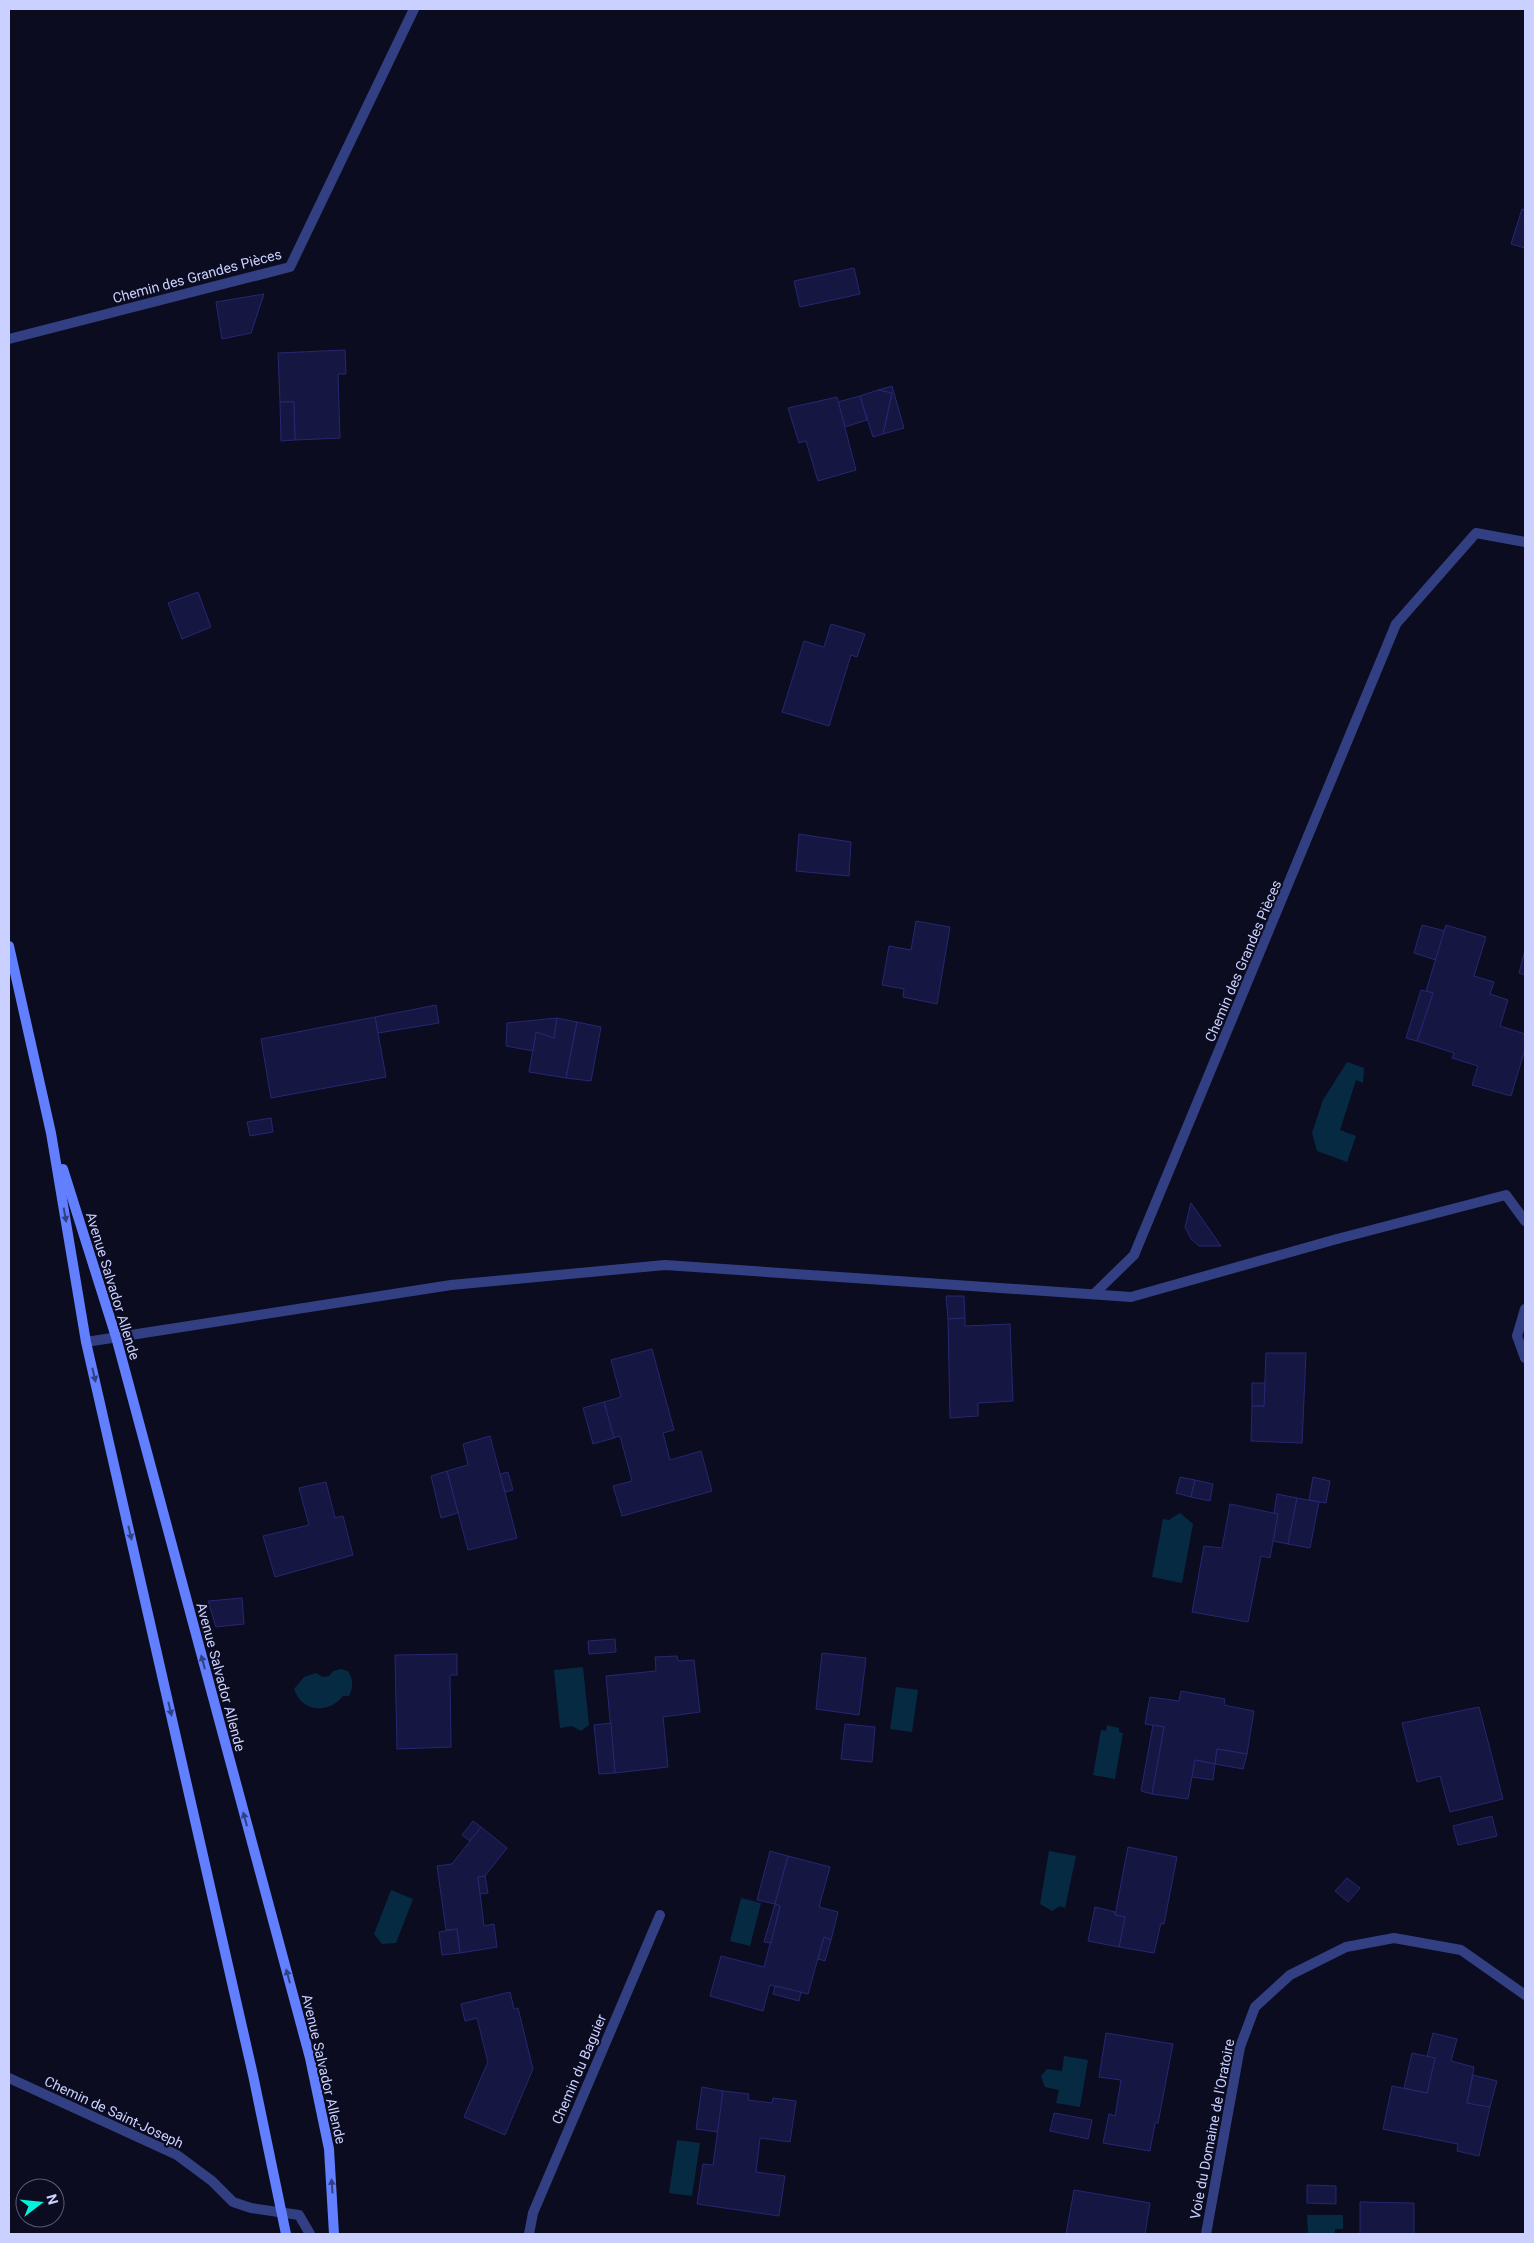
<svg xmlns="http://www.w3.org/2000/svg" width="1534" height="2243" viewBox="0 0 1534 2243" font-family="Roboto,sans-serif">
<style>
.water{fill:#072a43}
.building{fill:#161643;stroke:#262771}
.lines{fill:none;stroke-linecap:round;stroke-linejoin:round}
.lane{stroke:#324083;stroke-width:10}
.street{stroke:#324083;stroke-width:10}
.secondary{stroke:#617fff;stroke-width:10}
.oneway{fill:#324084}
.labels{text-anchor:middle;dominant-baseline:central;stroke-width:4.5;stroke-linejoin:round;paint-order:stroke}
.street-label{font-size:14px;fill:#cad0ff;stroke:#0b0c20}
</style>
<rect width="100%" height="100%" fill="#0b0c20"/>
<g class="water">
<path d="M 1347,1062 L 1364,1068 L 1363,1083 L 1356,1080 L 1340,1130 L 1356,1136 L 1347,1162 L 1317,1151 L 1312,1133 L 1323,1100 Z"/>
<path d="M 1180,1513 L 1193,1524 L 1182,1583 L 1152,1577 L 1163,1519 L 1169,1520 Z"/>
<path d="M 583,1667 L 589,1725 L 581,1731 L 572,1726 L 560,1728 L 554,1670 Z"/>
<path d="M 341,1669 L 348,1671 C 353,1680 354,1686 349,1696 L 343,1696 C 329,1714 302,1713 294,1689 L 304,1677 L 316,1673 L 323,1677 L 329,1676 L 333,1671 Z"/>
<path d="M 896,1687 L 918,1690 L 912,1732 L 890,1729 Z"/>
<path d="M 1107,1725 L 1119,1728 L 1119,1732 L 1123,1733 L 1115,1779 L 1093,1775 L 1101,1730 L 1106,1731 Z"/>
<path d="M 1049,1851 L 1076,1856 L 1065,1908 L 1060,1906 L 1052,1911 L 1040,1904 Z"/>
<path d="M 391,1890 L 413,1899 L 396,1943 L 382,1944 L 374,1934 Z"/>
<path d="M 741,1898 L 761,1903 L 750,1946 L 730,1941 Z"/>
<path d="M 1064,2056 L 1088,2060 L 1080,2107 L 1056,2103 L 1059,2090 L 1045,2087 L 1041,2076 L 1047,2069 L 1062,2071 Z"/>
<path d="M 677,2140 L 700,2143 L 692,2196 L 669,2193 Z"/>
<path d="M 1307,2215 L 1343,2215 L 1343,2229 L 1335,2229 L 1335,2234 L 1308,2234 Z"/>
</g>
<g class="building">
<path d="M 1522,209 L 1525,210 L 1525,248 L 1511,244 Z"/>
<path d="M 854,268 L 860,294 L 800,307 L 794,281 Z"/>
<path d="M 264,294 L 251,333 L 222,339 L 216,302 Z"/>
<path d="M 345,350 L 346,374 L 338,374 L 340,438 L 295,440 L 294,402 L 280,402 L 278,353 Z"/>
<path d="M 892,386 L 904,428 L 883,434 L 892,393 L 878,390 Z"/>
<path d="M 878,390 L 892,393 L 883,434 L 873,437 L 860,396 Z"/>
<path d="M 860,396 L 867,420 L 845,427 L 838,402 Z"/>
<path d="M 837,397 L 856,470 L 818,481 L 806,441 L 799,443 L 788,408 Z"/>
<path d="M 280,402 L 294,402 L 295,440 L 281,441 Z"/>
<path d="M 198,592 L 211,627 L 182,639 L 168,603 Z"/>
<path d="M 831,624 L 865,634 L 857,657 L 851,655 L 829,726 L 782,712 L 804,641 L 824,647 Z"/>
<path d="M 799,834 L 851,842 L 849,876 L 796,871 Z"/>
<path d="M 916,921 L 950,927 L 937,1004 L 903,997 L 904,989 L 882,985 L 889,946 L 911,950 Z"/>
<path d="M 1422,925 L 1445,931 L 1436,960 L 1414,953 Z"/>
<path d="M 1446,925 L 1486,937 L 1474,976 L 1494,982 L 1490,994 L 1508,1000 L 1500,1026 L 1525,1034 L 1525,1049 L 1511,1096 L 1472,1085 L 1478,1066 L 1452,1058 L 1454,1053 L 1417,1041 L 1433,993 L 1426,991 Z"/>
<path d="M 1525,950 L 1525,975 L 1519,973 Z"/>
<path d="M 1421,990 L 1433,993 L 1417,1041 L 1406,1038 Z"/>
<path d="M 436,1005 L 439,1023 L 378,1033 L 375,1017 Z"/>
<path d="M 375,1017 L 386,1077 L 271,1098 L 261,1039 Z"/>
<path d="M 557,1018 L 577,1022 L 566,1078 L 529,1072 L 536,1032 L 554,1038 Z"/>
<path d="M 557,1018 L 554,1038 L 536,1032 L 533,1051 L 506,1046 L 507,1023 Z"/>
<path d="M 577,1022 L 601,1027 L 591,1081 L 566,1078 Z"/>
<path d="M 271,1118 L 273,1132 L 250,1136 L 247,1122 Z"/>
<path d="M 1191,1203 L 1221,1246 L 1199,1246 L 1191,1239 L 1185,1227 Z"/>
<path d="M 946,1296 L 964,1296 L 965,1318 L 948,1319 Z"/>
<path d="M 965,1318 L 965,1326 L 1010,1324 L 1013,1401 L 978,1403 L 978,1416 L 950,1418 L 948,1319 Z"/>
<path d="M 652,1349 L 674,1430 L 663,1433 L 670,1460 L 701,1451 L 712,1491 L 622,1516 L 613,1486 L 632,1481 L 620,1436 L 614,1438 L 604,1402 L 621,1397 L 611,1360 Z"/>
<path d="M 1266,1353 L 1306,1353 L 1302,1443 L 1251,1441 L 1252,1406 L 1264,1406 Z"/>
<path d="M 1252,1383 L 1265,1383 L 1264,1406 L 1252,1406 Z"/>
<path d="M 604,1402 L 614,1438 L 593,1444 L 583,1408 Z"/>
<path d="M 490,1436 L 517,1538 L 468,1550 L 447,1471 L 468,1465 L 463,1444 Z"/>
<path d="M 447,1471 L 458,1513 L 441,1518 L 431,1476 Z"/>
<path d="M 508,1472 L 513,1490 L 505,1492 L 500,1474 Z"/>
<path d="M 1180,1477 L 1195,1480 L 1191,1497 L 1176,1493 Z"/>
<path d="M 1313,1477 L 1330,1481 L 1326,1503 L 1309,1500 Z"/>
<path d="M 1195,1480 L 1213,1484 L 1210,1501 L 1191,1497 Z"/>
<path d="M 326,1482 L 335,1518 L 343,1516 L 353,1555 L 275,1577 L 263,1536 L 309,1525 L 299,1488 Z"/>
<path d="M 1277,1494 L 1297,1498 L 1288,1544 L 1273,1541 L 1278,1514 L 1274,1513 Z"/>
<path d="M 1297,1498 L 1319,1502 L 1310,1548 L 1288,1544 Z"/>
<path d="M 1230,1504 L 1278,1514 L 1270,1558 L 1261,1556 L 1248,1622 L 1192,1612 L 1204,1546 L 1222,1548 Z"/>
<path d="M 242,1598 L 244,1624 L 216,1627 L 208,1601 Z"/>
<path d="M 615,1639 L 616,1652 L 589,1654 L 588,1641 Z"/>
<path d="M 822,1653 L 866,1658 L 859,1715 L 816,1709 Z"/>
<path d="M 457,1654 L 457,1675 L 450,1675 L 451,1747 L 397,1749 L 395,1655 Z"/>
<path d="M 677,1656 L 678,1661 L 694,1660 L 700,1712 L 663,1717 L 668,1767 L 615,1773 L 606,1676 L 656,1671 L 655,1657 Z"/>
<path d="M 1181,1691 L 1225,1699 L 1224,1705 L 1254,1711 L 1247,1754 L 1217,1749 L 1215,1764 L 1195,1760 L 1188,1799 L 1152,1794 L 1164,1727 L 1145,1724 L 1150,1697 L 1179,1701 Z"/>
<path d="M 1479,1707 L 1503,1799 L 1450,1812 L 1440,1776 L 1417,1782 L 1402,1723 Z"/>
<path d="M 611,1723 L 615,1773 L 599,1774 L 594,1725 Z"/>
<path d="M 845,1724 L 875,1727 L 872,1762 L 841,1759 Z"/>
<path d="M 1153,1725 L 1164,1727 L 1152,1794 L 1141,1791 Z"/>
<path d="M 1217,1749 L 1247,1754 L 1243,1769 L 1215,1764 Z"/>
<path d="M 1195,1760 L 1215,1764 L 1213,1780 L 1192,1777 Z"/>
<path d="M 1492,1816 L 1497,1836 L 1458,1845 L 1453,1826 Z"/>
<path d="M 473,1821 L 481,1827 L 470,1841 L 462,1835 Z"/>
<path d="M 481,1827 L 507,1848 L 485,1876 L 478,1877 L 484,1926 L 494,1924 L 497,1947 L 460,1953 L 457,1929 L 446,1930 L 437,1866 L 452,1864 Z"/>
<path d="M 1128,1847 L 1177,1857 L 1164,1924 L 1161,1923 L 1154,1953 L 1119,1947 L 1125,1917 L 1115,1915 Z"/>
<path d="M 770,1851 L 788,1856 L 775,1904 L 757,1900 Z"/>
<path d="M 788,1856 L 830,1867 L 819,1907 L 838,1912 L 831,1940 L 824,1937 L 808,1994 L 770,1985 L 763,2011 L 710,1996 L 721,1956 L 764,1967 L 780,1906 L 775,1904 Z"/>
<path d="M 485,1876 L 488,1893 L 480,1894 L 478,1877 Z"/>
<path d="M 1347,1878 L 1360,1888 L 1348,1902 L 1335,1891 Z"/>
<path d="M 775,1904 L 780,1906 L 771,1943 L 764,1942 Z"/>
<path d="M 1095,1907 L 1115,1912 L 1115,1915 L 1125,1917 L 1119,1947 L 1088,1941 Z"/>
<path d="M 457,1929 L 460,1953 L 442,1955 L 439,1932 Z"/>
<path d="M 824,1937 L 831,1940 L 825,1961 L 818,1959 Z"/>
<path d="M 775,1986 L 801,1992 L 799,2001 L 773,1994 Z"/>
<path d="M 510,1992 L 514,2009 L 518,2008 L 533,2069 L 505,2135 L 464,2117 L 488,2062 L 477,2018 L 465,2021 L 461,2004 Z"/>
<path d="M 1106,2033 L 1173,2044 L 1158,2123 L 1155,2123 L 1150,2151 L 1103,2143 L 1109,2114 L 1115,2116 L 1121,2080 L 1099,2077 Z"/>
<path d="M 1433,2033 L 1457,2039 L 1451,2061 L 1474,2067 L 1467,2103 L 1490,2107 L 1479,2156 L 1457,2151 L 1458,2144 L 1383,2129 L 1392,2086 L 1427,2093 L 1435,2058 L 1427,2057 Z"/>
<path d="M 1412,2053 L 1435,2058 L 1427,2093 L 1404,2088 Z"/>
<path d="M 1473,2075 L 1497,2081 L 1490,2107 L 1467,2103 Z"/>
<path d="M 702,2087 L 723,2091 L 718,2132 L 696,2129 Z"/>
<path d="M 723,2091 L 749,2094 L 748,2100 L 772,2103 L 773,2098 L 796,2101 L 790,2142 L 760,2138 L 756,2172 L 785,2176 L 779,2216 L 697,2204 L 703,2164 L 713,2165 Z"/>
<path d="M 1054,2113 L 1092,2120 L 1088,2139 L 1050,2131 Z"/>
<path d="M 1307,2185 L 1336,2186 L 1336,2204 L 1307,2203 Z"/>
<path d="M 1074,2190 L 1150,2203 L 1145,2234 L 1066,2234 Z"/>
<path d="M 1360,2202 L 1414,2203 L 1414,2234 L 1360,2234 Z"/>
</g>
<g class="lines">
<g class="lane">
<path d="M 1396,624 L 1476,533 L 1525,542"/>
<path d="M 1337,1239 L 1506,1195 L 1525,1221"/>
<path d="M 1525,1309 L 1517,1336 L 1525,1358"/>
</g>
<g class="street">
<path d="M 9,339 L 290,267 L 414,9"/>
<path d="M 1094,1294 L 1134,1255 L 1396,624"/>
<path d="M 86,1342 L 451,1285 L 665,1265 L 1131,1297 L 1337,1239"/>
<path d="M 9,2078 L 177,2155 L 212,2181 L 233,2202 L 251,2208 L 299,2215 L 310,2234"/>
<path d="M 529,2234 L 533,2213 L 660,1915"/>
<path d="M 1206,2234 L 1240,2047 L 1255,2007 L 1290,1975 L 1346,1947 L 1394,1938 L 1461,1950 L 1525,1995"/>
</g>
<g class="secondary">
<path d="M 9,946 L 51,1133 L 86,1342 L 253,2075 L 286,2234"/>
<path d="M 63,1169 L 116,1337 L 310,2058 L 329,2149 L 334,2234"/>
</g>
</g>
<defs><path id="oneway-solid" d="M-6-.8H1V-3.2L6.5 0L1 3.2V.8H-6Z" transform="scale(1.25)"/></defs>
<g class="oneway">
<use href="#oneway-solid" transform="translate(65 1215) rotate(80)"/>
<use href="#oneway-solid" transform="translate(94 1375) rotate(77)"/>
<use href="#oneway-solid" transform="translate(130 1533) rotate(77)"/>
<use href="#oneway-solid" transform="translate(203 1662) rotate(-105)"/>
<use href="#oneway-solid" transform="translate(170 1709) rotate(77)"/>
<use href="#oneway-solid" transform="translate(245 1819) rotate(-105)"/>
<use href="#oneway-solid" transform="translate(288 1976) rotate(-105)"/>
<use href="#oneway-solid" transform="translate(332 2186) rotate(-94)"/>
</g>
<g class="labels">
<g class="street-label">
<text transform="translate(197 276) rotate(-15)">Chemin des Grandes Pièces</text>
<text transform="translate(1243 961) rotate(-67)">Chemin des Grandes Pièces</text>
<text transform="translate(113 1286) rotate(73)">Avenue Salvador Allende</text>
<text transform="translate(221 1677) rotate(75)">Avenue Salvador Allende</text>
<text transform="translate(324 2069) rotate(77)">Avenue Salvador Allende</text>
<text transform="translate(579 2069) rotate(-67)">Chemin du Baguier</text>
<text transform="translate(114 2112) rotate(25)">Chemin de Saint-Joseph</text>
<text transform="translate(1212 2129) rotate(-79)">Voie du Domaine de l'Oratoire</text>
</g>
</g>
<rect width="1534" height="2243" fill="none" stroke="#cad0ff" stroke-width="20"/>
<g transform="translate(40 2203) rotate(74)"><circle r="24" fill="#0b0c20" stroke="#575a79"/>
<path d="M0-4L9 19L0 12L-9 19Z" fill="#00f5da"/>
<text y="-8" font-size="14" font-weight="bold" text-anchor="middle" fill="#cad0ff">N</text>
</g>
</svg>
